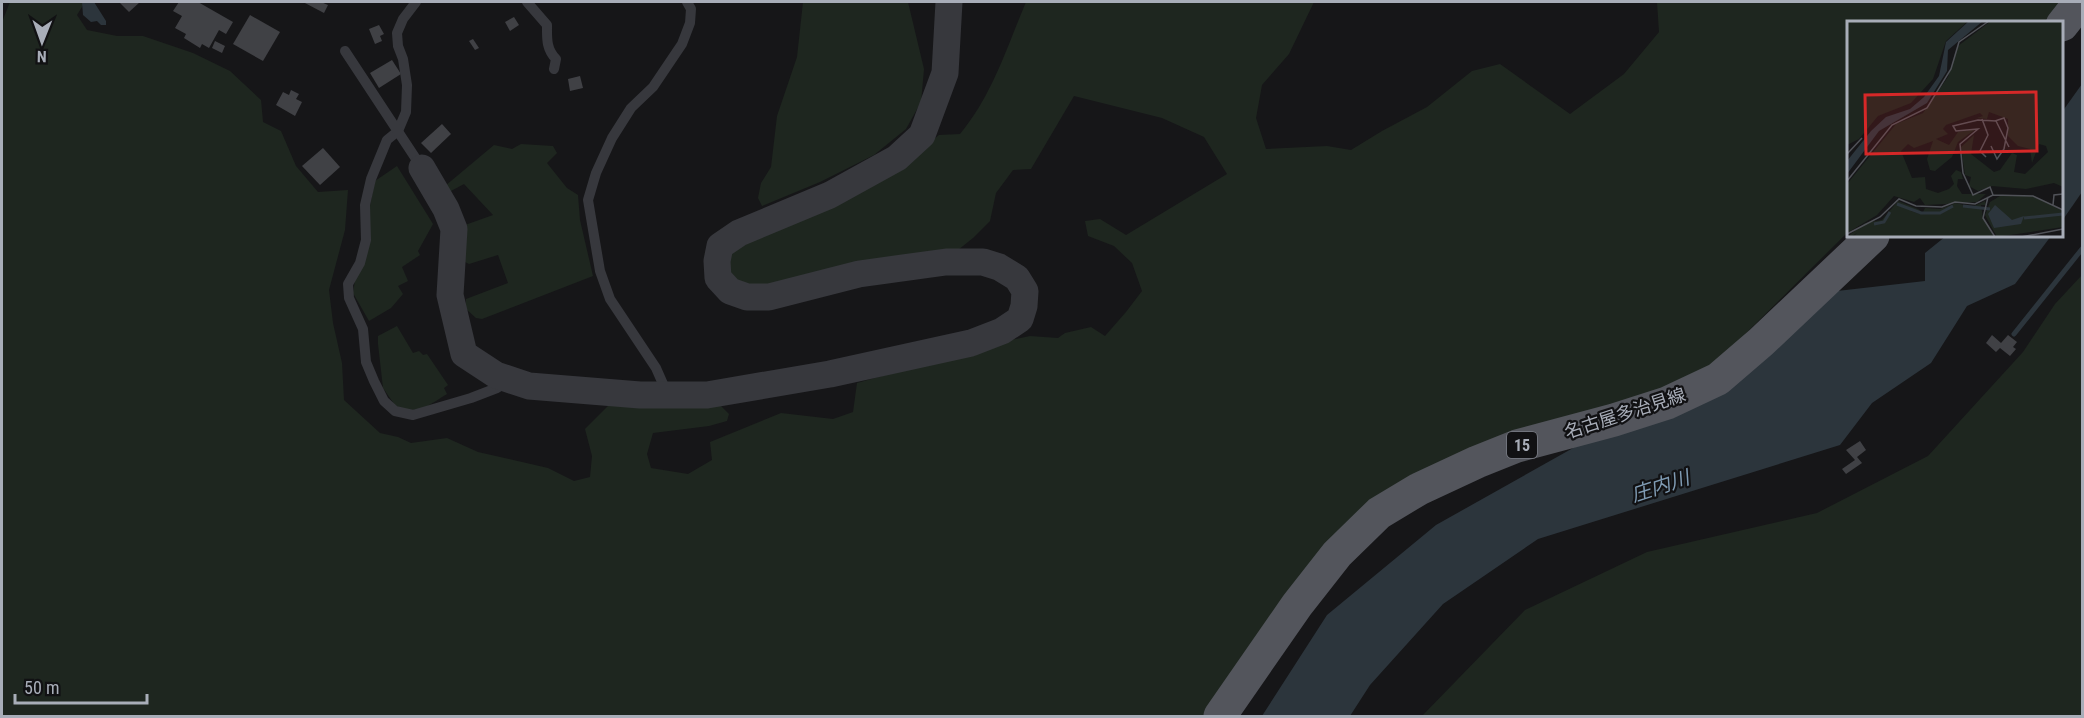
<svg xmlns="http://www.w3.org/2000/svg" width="2084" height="718" viewBox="0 0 2084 718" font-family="'Roboto Condensed','Noto Sans JP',sans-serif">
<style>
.green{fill:#1e261f}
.water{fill:#2c353c}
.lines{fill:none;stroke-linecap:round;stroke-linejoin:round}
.stream{stroke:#2c353c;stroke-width:5}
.building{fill:#404145}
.service{stroke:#37383d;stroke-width:10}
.tertiary{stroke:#37383d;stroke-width:27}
.primary{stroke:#53555c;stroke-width:33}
.labels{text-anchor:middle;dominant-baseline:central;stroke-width:4.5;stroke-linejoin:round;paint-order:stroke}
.shield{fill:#111113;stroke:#7b7e86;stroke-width:1.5}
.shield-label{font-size:16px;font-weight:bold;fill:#a8adb8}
.street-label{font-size:18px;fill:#a8adb8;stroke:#111113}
.water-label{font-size:20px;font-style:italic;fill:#7f9bb3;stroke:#111113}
.inset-river{fill:none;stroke:#2c353c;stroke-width:3}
.inset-road{fill:none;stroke:#505258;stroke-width:1.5}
.view{fill:#d62828;fill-opacity:0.15;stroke:#d62828;stroke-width:3}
.inset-edge{fill:none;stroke:#a8adb8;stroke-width:3}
</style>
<rect width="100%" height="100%" fill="#161618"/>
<g class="green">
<path d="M 10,2 L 85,2 L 77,15 L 87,30 L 117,36 L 143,36 L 193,53 L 230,71 L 261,100 L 263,122 L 281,131 L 296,166 L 318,192 L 348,190 L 345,230 L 329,290 L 333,323 L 342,363 L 344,400 L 380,433 L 398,437 L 411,443 L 447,438 L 478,452 L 548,468 L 574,481 L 590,477 L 592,456 L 585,429 L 608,406 L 720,405 L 729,414 L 727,421 L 709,426 L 653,433 L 647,454 L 651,468 L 688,474 L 712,460 L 710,442 L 781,413 L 833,419 L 853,412 L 857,383 L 1006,341 L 1030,336 L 1058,338 L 1065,333 L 1091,327 L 1105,336 L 1126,312 L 1142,291 L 1132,263 L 1114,246 L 1088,236 L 1085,221 L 1100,219 L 1126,235 L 1227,174 L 1204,137 L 1162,118 L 1074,96 L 1031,169 L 1013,170 L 996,193 L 990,221 L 973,238 L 953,254 L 769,289 L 733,282 L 728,259 L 734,248 L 900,166 L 939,135 L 960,134 C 992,96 1007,47 1026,2 L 1314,2 L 1289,54 L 1262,85 L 1256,118 L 1266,149 L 1327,146 L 1351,150 L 1382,131 L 1427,107 L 1472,71 L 1500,64 L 1570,114 L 1624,74 L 1659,32 L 1657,2 L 2061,2 L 2044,22 L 1848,22 L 1848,232 L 1717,362 L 1651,394 L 1385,492 L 1205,716 L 2,716 L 2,22 Z"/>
<path d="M 803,2 L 908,2 L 924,69 L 921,102 L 906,129 L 874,155 L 820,182 L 762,206 L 758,198 L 761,183 L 771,167 L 777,116 L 797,57 Z"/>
<path d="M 521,144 L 553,146 L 557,153 L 547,163 L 567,188 L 578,195 L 580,220 L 593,276 L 482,319 L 476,318 L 466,309 L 466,299 L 508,283 L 498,255 L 469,264 L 459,259 L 465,225 L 493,215 L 464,184 L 451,191 L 445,186 L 494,145 L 512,149 Z"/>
<path d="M 397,166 L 433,224 L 418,251 L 420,255 L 402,267 L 408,281 L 398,286 L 403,294 L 391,308 L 369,321 L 353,293 L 355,280 L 375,181 Z"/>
<path d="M 2082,275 L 2082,716 L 1422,716 L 1525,610 L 1647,552 L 1817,513 L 1928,456 L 2023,352 L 2055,304 Z"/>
<path d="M 397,326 L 413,353 L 419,351 L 423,355 L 427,354 L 448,385 L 444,388 L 447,394 C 427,406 421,414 397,408 L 383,388 L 378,344 L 378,336 Z"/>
</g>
<g class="water">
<path d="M 82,2 L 94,2 L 106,21 L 106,25 L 101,25 L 97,21 L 91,22 L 83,15 Z"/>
<path d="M 2082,84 L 2082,192 L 2062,221 L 2062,112 Z"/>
<path d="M 1946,236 L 2051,236 L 2015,284 L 1967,306 L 1931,363 L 1872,403 L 1840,445 L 1538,539 L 1443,604 L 1370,685 L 1350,716 L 1262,716 L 1327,615 L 1436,525 L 1582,443 L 1837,291 L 1925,281 L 1925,253 Z"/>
</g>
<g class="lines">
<path class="stream" d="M 2014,334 L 2082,249"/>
</g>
<g class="building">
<path d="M 119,2 L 140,2 L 129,12 Z"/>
<path d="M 179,2 L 198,2 L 233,22 L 226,34 L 219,30 L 209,48 L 202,44 L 200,48 L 184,38 L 186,34 L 175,28 L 182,16 L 173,11 Z"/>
<path d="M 303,2 L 321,2 L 328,5 L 324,13 Z"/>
<path d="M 250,15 L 280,32 L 263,61 L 233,44 Z"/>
<path d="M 514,17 L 519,25 L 510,31 L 505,22 Z"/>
<path d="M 379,25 L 384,34 L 380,36 L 382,41 L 375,44 L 369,29 Z"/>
<path d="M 473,39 L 479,48 L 475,50 L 469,41 Z"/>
<path d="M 215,41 L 225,46 L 222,53 L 212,48 Z"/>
<path d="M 392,60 L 401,74 L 379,88 L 370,73 Z"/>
<path d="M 580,76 L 583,88 L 570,91 L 568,79 Z"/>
<path d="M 291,90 L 299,94 L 296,99 L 302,102 L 295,116 L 276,105 L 283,92 L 289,95 Z"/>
<path d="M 442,124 L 451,134 L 431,153 L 421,143 Z"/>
<path d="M 323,148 L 340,167 L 320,185 L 302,166 Z"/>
<path d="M 1992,335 L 2001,343 L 2008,335 L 2017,342 L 2013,347 L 2016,349 L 2010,356 L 2000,348 L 1996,352 L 1986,343 Z"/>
<path d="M 1860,441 L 1866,450 L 1857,457 L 1862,463 L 1846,474 L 1842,469 L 1855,460 L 1846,450 Z"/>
</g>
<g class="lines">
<g class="service">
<path d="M 416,2 L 403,19 L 397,33 L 398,46 L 403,59 L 407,85 L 406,112 L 398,131 L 387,140 L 371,179 L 365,205 L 366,240 L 360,263 L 348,284 L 349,298 L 363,329 L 366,362 L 374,381 L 384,401 L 395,411 L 413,415 L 471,398 L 497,388 L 507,382"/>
<path d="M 527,2 L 547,25 C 547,38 546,49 556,59 L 554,69"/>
<path d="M 345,51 L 422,168"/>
<path d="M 667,393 L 656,368 L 610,299 L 600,271 L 588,200 L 596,173 L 612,138 L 631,108 L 653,87 L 682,44 L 690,23 L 691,9 L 687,2"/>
</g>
<path class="tertiary" d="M 422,168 L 446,209 L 454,229 L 450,295 L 464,354 L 496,375 L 529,386 L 640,395 L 707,395 L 830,374 L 971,343 L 1002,331 L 1020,319 L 1024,306 L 1025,291 L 1017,278 L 999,267 L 983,262 L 946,262 L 859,274 L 769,297 L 747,297 L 730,291 L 718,278 L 717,261 L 720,246 L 739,233 L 830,195 L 897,158 L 922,135 L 945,73 L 949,2"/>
<g class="primary">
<path d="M 2062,25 L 2080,2"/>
<path d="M 1220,716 L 1297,605 L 1337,554 L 1379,513 L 1419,489 L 1477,462 L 1517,446 L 1614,420 L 1667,403 L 1718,379 L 1761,342 L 1873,236"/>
</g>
</g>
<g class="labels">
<rect class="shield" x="1507" y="432" width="30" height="26" rx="4.5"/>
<g class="shield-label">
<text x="1522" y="445">15</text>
</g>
<g class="street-label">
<text transform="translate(1625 413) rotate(-18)">名古屋多治見線</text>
</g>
<g class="water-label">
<text transform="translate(1660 486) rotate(-18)">庄内川</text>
</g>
</g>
<g transform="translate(1847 21)">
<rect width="216" height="216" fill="#161618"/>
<path d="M 0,0 L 121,0 L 99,20 L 86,58 L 64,82 L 31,95 L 12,118 L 0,124 ZM 144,0 L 216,0 L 216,166 L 207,162 L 179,168 L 145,165 L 131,170 L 122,165 L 124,156 L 118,154 L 114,126 L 127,114 L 124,133 L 147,151 L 153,149 L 165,132 L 170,134 L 167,151 L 178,153 L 201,131 L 199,125 L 192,123 L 185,142 L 183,128 L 171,125 L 161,115 L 161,98 L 142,91 L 140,98 L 130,97 L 136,95 L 133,92 L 99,104 L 96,108 L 101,113 L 89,118 L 102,124 L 111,111 L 129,108 L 111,121 L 105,136 L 88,150 L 83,149 L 80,138 L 86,120 L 67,127 L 61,123 L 54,130 L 65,157 L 78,156 L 79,168 L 91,172 L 102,168 L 107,163 L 104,155 L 109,149 L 114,151 L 116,158 L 111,158 L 110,165 L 115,173 L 139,173 L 130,181 L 98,183 L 78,184 L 73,177 L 67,181 L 47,175 L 30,194 L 0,212 L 0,163 L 49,103 L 76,92 L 101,56 L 111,25 ZM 153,175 L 185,175 L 216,190 L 216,206 L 150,216 L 138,194 L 143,181 ZM 51,180 L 71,188 L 75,191 L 64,190 L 73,193 L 94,193 L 107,185 L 92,192 L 76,191 L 78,187 L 93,188 L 109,182 L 125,186 L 138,180 L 139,184 L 134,184 L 136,197 L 147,216 L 6,216 L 10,212 L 4,216 L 0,216 L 18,202 L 35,199 Z" fill="#1e261f"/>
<path d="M 122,0 L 136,0 L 101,29 L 100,50 L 80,82 L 32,110 L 0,153 L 0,140 L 24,110 L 39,96 L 63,88 L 77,76 L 92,55 L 99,21 ZM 148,184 L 165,199 L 177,195 L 174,203 L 147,207 L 141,193 Z" fill="#2c353c"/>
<path class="inset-river" d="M 50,183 L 74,192 L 93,192 L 106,185M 116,185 L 143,188M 177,197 L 216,193M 27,203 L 37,201 L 43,191"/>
<path class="inset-road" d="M 135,98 L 141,114 L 133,130 L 139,136M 144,125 L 150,138 L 157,128 L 161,107 L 157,97 L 148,100M 0,133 L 15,117M 0,160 L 45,104 L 80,87 L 104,48 L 112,21 L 142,0M 146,174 L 143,166 L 126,174 L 116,152 L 113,123 L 131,108 L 109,110 L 106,105 L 131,99 L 149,100 L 162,126M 141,176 L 136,197 L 148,216M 206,184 L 207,174 L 216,173M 0,213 L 33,196 L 52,178 L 69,185 L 95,186 L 108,181 L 128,183 L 146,174 L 186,175 L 216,189M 174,216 L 216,208"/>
<path class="view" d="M 189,71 L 190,130 L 19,133 L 18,74 Z"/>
<rect width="216" height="216" class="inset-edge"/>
</g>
<rect width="2084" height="718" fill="none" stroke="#a8adb8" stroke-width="6"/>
<g transform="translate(42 42) rotate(181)" stroke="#111113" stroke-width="4.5" paint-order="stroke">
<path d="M0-4.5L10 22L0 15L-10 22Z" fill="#a8adb8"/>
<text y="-9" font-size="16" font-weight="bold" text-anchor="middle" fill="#a8adb8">N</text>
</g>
<path d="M15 694v9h132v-9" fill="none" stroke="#a8adb8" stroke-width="3"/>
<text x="24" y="694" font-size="18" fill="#a8adb8" stroke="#111113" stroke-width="4.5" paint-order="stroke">50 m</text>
</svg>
